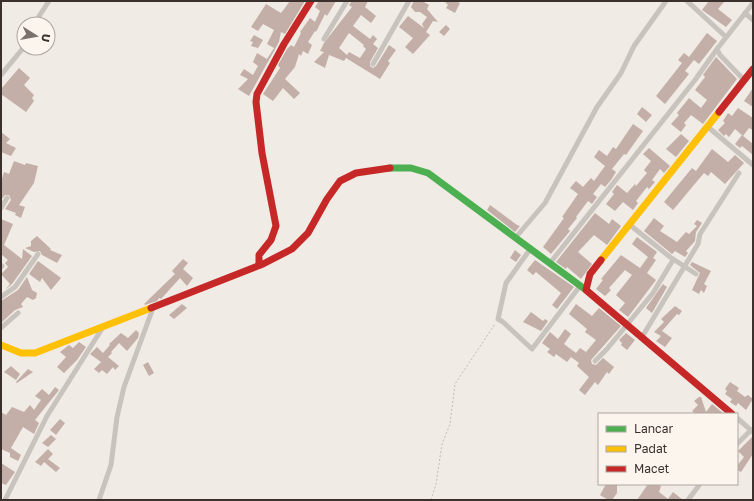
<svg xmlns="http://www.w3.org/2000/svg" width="754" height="501" viewBox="0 0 754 501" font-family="'Golos Text',sans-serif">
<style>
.building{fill:#c3afa7;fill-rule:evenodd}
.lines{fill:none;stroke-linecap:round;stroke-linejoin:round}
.path{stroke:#c2bbb6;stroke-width:1;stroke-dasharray:2 2;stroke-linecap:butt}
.street{stroke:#c9c3be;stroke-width:5}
.fast{stroke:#4caf50;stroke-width:7}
.slow{stroke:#ffc107;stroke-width:7}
.jam{stroke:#c62828;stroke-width:7}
</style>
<rect width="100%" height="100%" fill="#f0ebe5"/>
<g class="building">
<path d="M 290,1 L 305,1 L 285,34 L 281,32 L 279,42 L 249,96 L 238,89 L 248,79 L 240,75 L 244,69 L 253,75 L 258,66 L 253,62 L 257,53 L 267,59 L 274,48 L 267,44 L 274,30 L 263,24 L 258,31 L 251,27 L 266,4 L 281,13 Z"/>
<path d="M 319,1 L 336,1 L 327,16 L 325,14 L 316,32 L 315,31 L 308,42 L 312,45 L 308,54 L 303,51 L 301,56 L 299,54 L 295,67 L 285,79 L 300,93 L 294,99 L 283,88 L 273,101 L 263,94 L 280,68 L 278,65 L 287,49 L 291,45 L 294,47 L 301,33 L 300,32 L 310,18 L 315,22 L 320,11 L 315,7 Z"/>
<path d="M 352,1 L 368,1 L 365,7 L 376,16 L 371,23 L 361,15 L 353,26 L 370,39 L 373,35 L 377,39 L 373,44 L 378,48 L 370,62 L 370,66 L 373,68 L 376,66 L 389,45 L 396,50 L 388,61 L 390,63 L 380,79 L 346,58 L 344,61 L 329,55 L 325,68 L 314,62 L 324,52 L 320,51 L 324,43 L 352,7 L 349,5 ZM 349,33 L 364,45 L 363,46 L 366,49 L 360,58 L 349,52 L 347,55 L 339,48 Z"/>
<path d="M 414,1 L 422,1 L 429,5 L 427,9 L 438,22 L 433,21 L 426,32 L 430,35 L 413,54 L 405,47 L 413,38 L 399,27 L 408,16 L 424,28 L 422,24 L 427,17 L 420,12 L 415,12 L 411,7 Z"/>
<path d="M 444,1 L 456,1 L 460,3 L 455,13 L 446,8 L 448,5 Z"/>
<path d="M 709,1 L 725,1 L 718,9 L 732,20 L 726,27 L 702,10 Z"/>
<path d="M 446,25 L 450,29 L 444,36 L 439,32 Z"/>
<path d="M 707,33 L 717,41 L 699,64 L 694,60 L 685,71 L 689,74 L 665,104 L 656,96 L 682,63 L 678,60 L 684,53 L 689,57 Z"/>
<path d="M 254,35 L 263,40 L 258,48 L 251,46 L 253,42 L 250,41 Z"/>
<path d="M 716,57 L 737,79 L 703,124 L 691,115 L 684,123 L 686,125 L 681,132 L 671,124 L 679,115 L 677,113 L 689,98 L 701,108 L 707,100 L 695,90 L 705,77 L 703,75 Z"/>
<path d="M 19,68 L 30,78 L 24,85 L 34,95 L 32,98 L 34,101 L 26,112 L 1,94 L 1,89 Z"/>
<path d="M 753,88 L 753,107 L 744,101 Z"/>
<path d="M 642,107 L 652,115 L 646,122 L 637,114 Z"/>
<path d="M 738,108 L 753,118 L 753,130 L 749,128 L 743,136 L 735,129 L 729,137 L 726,134 L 724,136 L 718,130 L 725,123 L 723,121 L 728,113 L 732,116 Z"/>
<path d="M 633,124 L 643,131 L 626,155 L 624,154 L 612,169 L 616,172 L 611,180 L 605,187 L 601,184 L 593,194 L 597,197 L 592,204 L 588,201 L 576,217 L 577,218 L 568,229 L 570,231 L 551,254 L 543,247 L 564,218 L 562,217 L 578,194 L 570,188 L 576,181 L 583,187 L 591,178 L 594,181 L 605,166 L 594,157 L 599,150 L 607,156 L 613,147 L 616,149 Z"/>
<path d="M 1,132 L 10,139 L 6,143 L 16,148 L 11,156 L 1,152 Z"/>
<path d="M 681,134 L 689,141 L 676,157 L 666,149 Z"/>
<path d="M 742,135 L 753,144 L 753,155 L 742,146 L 740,148 L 735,144 Z"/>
<path d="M 649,148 L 670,166 L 664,173 L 660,169 L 652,180 L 655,182 L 649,189 L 647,187 L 636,201 L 638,203 L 633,210 L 623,202 L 615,211 L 606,204 L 614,194 L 612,192 L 617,185 L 627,193 L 635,184 L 636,186 L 647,173 L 644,170 L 651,161 L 643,154 Z"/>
<path d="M 712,149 L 728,162 L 735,155 L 744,163 L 725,184 L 711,172 L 708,176 L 704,173 L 673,210 L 664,202 L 692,168 L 696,171 Z"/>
<path d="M 14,161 L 25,165 L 26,163 L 38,166 L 34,183 L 19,205 L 25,207 L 21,218 L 15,215 L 16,213 L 5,209 L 11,200 L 9,195 L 5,195 L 1,200 L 1,182 L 4,172 L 9,174 Z"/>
<path d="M 490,205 L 517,225 L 520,226 L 515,232 L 487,210 Z"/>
<path d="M 595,213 L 609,224 L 612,219 L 621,226 L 607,245 L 594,235 L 578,252 L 592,264 L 581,279 L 567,267 L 566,269 L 556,262 Z"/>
<path d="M 654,218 L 664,226 L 660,231 L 677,242 L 686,232 L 689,234 L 697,226 L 694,224 L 697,220 L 702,223 L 696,232 L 695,241 L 686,251 L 688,253 L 685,257 L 675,251 L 672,254 L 644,231 Z"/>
<path d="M 1,219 L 13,224 L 4,245 L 22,259 L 23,249 L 32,256 L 12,284 L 5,290 L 10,284 L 1,274 L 8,267 L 5,263 L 8,260 L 1,254 Z"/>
<path d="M 37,236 L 51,249 L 50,250 L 62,255 L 57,263 L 42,255 L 40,251 L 34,252 L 25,248 L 31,246 L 31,241 Z"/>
<path d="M 637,237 L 657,252 L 653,258 L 656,260 L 647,273 L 656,280 L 628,317 L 619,310 L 625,303 L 616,295 L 632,275 L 625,270 L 609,288 L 611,290 L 605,296 L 596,289 L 603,280 L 601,279 L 621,255 L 640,268 L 648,257 L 632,244 Z"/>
<path d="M 515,250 L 521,255 L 516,262 L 510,258 Z"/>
<path d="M 183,259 L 188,263 L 183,269 L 193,278 L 187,286 L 180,278 L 161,299 L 159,298 L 157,301 L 145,305 L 144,304 L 175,274 L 172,271 Z"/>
<path d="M 535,260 L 574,287 L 557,309 L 552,305 L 561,293 L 536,272 L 533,275 L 527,270 Z"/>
<path d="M 38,261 L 61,278 L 51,290 L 42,278 L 40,282 L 29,274 Z"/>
<path d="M 692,262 L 711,271 L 704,284 L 707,286 L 704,293 L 701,290 L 699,294 L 692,290 L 700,273 L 690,265 Z"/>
<path d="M 27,277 L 32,290 L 37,293 L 36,298 L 33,300 L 27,297 L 21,304 L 23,307 L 15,310 L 1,323 L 1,301 L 18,290 Z"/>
<path d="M 663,284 L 667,287 L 652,313 L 646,308 Z"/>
<path d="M 182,304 L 187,308 L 174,319 L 169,315 Z"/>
<path d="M 576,304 L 592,316 L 599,308 L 621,326 L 591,360 L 592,364 L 596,365 L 603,358 L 614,367 L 609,374 L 607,372 L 598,385 L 595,382 L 585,395 L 579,390 L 589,377 L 577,366 L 579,363 L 571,357 L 567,362 L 556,354 L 554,357 L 547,352 L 550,349 L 542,343 L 550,332 L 558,339 L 565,329 L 571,334 L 564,344 L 576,353 L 580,348 L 586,352 L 596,340 L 585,332 L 587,329 L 569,314 Z"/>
<path d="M 675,306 L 682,311 L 679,315 L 677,314 L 662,331 L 672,338 L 665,347 L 656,341 L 661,336 L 654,332 L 664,322 L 661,319 Z"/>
<path d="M 531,312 L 543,321 L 545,319 L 548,321 L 541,331 L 523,322 Z"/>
<path d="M 136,330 L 139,333 L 138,338 L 127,351 L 119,343 L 111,352 L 112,353 L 108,357 L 119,366 L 115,370 L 113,367 L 107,374 L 102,370 L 99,373 L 94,369 L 101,362 L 90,354 L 97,347 L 103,353 L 110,345 L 109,344 L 121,333 L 128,338 Z"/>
<path d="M 626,333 L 635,340 L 627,350 L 621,345 L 622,343 L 619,340 Z"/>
<path d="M 79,342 L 86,347 L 77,360 L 64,373 L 57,367 L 66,357 L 60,352 L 69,345 L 73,348 Z"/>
<path d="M 148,362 L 154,373 L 149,376 L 143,365 Z"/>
<path d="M 11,366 L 20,374 L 16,380 L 4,372 Z"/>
<path d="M 28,369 L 33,372 L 17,383 L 16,382 Z"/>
<path d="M 730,382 L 739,388 L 737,391 L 745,397 L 748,395 L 753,399 L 746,410 L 738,403 L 736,406 L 730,402 L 732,399 L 725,394 L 727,391 L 725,389 Z"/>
<path d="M 55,387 L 59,390 L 35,420 L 39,423 L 34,434 L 23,427 L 11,448 L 21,455 L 18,461 L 10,457 L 10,453 L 1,449 L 1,412 L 6,415 L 12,407 L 24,412 L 30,405 L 34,410 L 41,400 L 35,396 L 42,389 L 49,395 Z"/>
<path d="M 699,397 L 701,397 L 706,412 L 712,404 L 723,413 L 696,414 L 692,411 L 698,405 L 694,401 Z"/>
<path d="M 60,419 L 65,423 L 56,435 L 50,430 Z"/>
<path d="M 51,435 L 56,439 L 48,447 L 42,443 Z"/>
<path d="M 753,436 L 753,454 L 741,472 L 737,470 L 737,466 L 744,457 L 738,451 Z"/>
<path d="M 48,449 L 53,454 L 48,459 L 60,468 L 56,472 L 44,462 L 41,466 L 35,462 Z"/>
<path d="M 1,463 L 15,472 L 6,485 L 1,483 Z"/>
<path d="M 606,484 L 617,484 L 617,493 L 612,500 L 608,500 L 600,495 Z"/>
<path d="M 648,484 L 658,484 L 661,486 L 659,492 L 668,499 L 673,492 L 683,500 L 637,500 Z"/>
</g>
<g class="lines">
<path class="path" d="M 431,500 L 436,484 L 442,444 L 450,424 L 455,384 L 495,324"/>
<g class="street">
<path d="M 687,1 L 726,37"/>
<path d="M 745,13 L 753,20"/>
<path d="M 34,24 L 49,1"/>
<path d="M 324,39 L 347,1"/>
<path d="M 373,64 L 409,1"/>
<path d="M 1,75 L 24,47"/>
<path d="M 744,80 L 720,55 L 717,49 L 753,3"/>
<path d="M 708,127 L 753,165"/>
<path d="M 1,208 L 7,198"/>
<path d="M 630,225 L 670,257 L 696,274"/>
<path d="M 516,237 L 545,203 L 597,107 L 621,73 L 634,46 L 666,1"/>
<path d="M 531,248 L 506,283 L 498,319 L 503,322 L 532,349 L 580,286"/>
<path d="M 550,263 L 695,80 L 717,49"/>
<path d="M 1,267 L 2,266"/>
<path d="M 1,297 L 15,287 L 38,254"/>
<path d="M 1,328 L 18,313"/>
<path d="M 642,337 L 698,244 L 700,234 L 739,173"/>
<path d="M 595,361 L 607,349 L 653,293 L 673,260"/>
<path d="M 737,418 L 753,432"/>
<path d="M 737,444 L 751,430"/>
<path d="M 5,500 L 47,416 L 103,327"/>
<path d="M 99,500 L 111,465 L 117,417 L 124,387 L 153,308"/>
<path d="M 688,500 L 700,484"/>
</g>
<path class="fast" d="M 390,168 L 411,168 L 428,173 L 586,290"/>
<g class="slow">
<path d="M 601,260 L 719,112"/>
<path d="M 1,345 L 21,353 L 35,353 L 151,308"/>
</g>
<g class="jam">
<path d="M 719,112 L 753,69"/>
<path d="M 601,260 L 590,274 L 586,290 L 732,414"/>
<path d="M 259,265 L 259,255 L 271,240 L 276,226 L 262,153 L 256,102 L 257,94 L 284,44 L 311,1"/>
<path d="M 151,308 L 263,264 L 292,249 L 308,233 L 327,199 L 340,181 L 356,173 L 390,168"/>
</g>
</g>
<rect width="754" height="501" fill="none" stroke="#3b302b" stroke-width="4"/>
<rect x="598" y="413" width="140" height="72" fill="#fbf5ee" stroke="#aea6a0"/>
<rect x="606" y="426" width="20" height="6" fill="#4caf50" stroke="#aea6a0"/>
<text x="634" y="433" font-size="12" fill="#3b302b">Lancar</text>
<rect x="606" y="446" width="20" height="6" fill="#ffc107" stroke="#aea6a0"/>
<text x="634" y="453" font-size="12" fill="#3b302b">Padat</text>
<rect x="606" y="466" width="20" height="6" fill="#c62828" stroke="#aea6a0"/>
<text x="634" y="473" font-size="12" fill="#3b302b">Macet</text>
<g transform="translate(36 36) rotate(101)"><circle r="19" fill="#fbf5ee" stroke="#aea6a0"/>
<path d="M0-3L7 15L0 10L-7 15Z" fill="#7a716c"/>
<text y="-6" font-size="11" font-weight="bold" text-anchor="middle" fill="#3b302b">U</text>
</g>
</svg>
